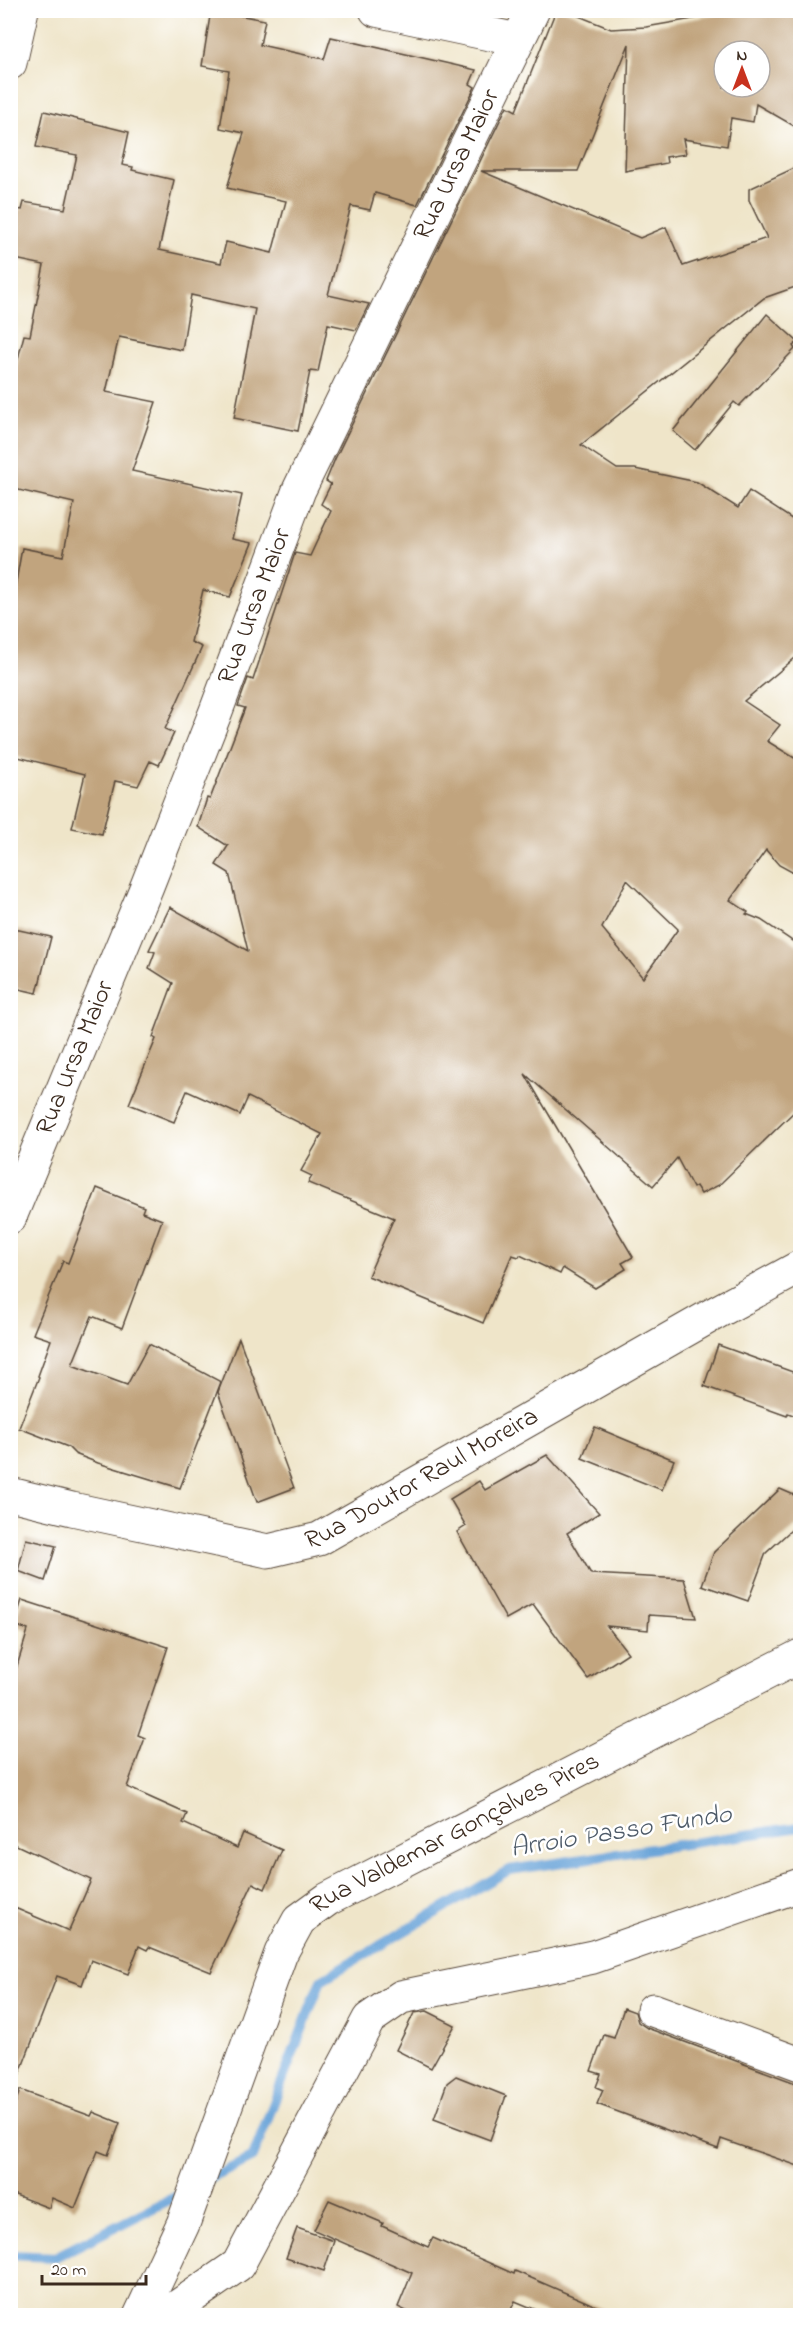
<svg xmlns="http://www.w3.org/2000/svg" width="811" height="2326" viewBox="0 0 811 2326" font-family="'Indie Flower',sans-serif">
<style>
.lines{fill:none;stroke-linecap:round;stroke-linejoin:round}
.stream{stroke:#67a3d8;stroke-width:10}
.building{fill:#c1a47e;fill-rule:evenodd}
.minor-casing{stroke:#564638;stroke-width:35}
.tertiary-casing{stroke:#564638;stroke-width:35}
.minor{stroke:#fff;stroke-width:33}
.tertiary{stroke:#fff;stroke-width:33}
.labels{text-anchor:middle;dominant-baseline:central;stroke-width:5;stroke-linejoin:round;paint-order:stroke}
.street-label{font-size:26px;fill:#3b2a1e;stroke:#fff}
.water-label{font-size:27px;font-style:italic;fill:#4d5a68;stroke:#fff}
</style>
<rect width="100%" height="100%" fill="#fff"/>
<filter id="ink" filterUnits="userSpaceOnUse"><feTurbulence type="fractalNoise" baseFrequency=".0167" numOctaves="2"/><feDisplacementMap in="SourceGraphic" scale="12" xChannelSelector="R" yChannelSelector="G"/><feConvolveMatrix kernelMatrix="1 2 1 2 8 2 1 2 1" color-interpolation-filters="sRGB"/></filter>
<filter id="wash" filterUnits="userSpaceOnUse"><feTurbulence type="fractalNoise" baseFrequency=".008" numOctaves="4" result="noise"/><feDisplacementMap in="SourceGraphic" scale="24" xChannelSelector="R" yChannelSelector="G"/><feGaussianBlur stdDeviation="1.35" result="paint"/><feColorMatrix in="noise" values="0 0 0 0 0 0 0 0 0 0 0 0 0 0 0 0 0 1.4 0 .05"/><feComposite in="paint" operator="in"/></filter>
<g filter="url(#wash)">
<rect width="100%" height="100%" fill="#efe5c9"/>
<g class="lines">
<g class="stream">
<path d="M 206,2181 L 253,2157 L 321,1980 L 509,1870 L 800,1827"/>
<path d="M 10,2255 L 55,2257 L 187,2191"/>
</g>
</g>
<g id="blocks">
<g class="building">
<path d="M 211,10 L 265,20 L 260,45 L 324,59 L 331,37 L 476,70 L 470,84 L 475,87 L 417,205 L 375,193 L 370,210 L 351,206 L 328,295 L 369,304 L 356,330 L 328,324 L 318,372 L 310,371 L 298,431 L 234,418 L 255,309 L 191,295 L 182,350 L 119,337 L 106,392 L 156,402 L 132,471 L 242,495 L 232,539 L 252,543 L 230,597 L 203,590 L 191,642 L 202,647 L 165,729 L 174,733 L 159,765 L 150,761 L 138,786 L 115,781 L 102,834 L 72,828 L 85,774 L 10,755 L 10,616 L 22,548 L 63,556 L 74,503 L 10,488 L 10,390 L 24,335 L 30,336 L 44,265 L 10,258 L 10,236 L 16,209 L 22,210 L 24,202 L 65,209 L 77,155 L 36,147 L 44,111 L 129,132 L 122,165 L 133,167 L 132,170 L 174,180 L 159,250 L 221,263 L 226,242 L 272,253 L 286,201 L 227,188 L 244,133 L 220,128 L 229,71 L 202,66 Z"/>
<path d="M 556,10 L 564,10 L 611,29 L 646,27 L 745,10 L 801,10 L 801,130 L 756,104 L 753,122 L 731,118 L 727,146 L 683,139 L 686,154 L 666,157 L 667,163 L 625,171 L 629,44 L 578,171 L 481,171 L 640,238 L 666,227 L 683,266 L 767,238 L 749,200 L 749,189 L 801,165 L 801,285 L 764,298 L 581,445 L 617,469 L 635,469 L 697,482 L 738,508 L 749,491 L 801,525 L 801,653 L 744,701 L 780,725 L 767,741 L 801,762 L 801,877 L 779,865 L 766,850 L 730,900 L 748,912 L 746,914 L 761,920 L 801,947 L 801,1105 L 719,1185 L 701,1194 L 696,1186 L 693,1188 L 677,1158 L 653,1186 L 525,1074 L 633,1257 L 622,1263 L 626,1269 L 595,1288 L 563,1268 L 560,1274 L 520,1255 L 519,1257 L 512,1255 L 483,1323 L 368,1276 L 394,1218 L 308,1183 L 312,1176 L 301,1171 L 322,1134 L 248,1097 L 240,1115 L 187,1091 L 174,1122 L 129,1104 L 156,1039 L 153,1037 L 173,983 L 149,968 L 155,952 L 149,950 L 170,907 L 248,951 L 229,873 L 216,865 L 228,846 L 198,827 L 207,798 L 210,799 L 245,708 L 238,706 L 248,678 L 253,680 L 295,553 L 310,556 L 331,511 L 321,504 L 331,484 L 326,481 L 335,459 L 507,106 L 516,111 ZM 724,51 L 760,51 L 760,87 L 724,87 ZM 627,880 L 678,929 L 643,978 L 602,928 Z"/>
<path d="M 767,314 L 798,342 L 793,346 L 795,349 L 739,406 L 734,402 L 695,450 L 673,431 Z"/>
<path d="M 10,928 L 51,937 L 37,993 L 10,987 Z"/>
<path d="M 97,1188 L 144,1207 L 142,1212 L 162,1220 L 122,1328 L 92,1316 L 72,1365 L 127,1385 L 149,1344 L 221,1382 L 180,1488 L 98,1463 L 75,1454 L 68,1447 L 19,1428 L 39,1377 L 38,1376 L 51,1340 L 33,1334 L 63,1261 L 68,1263 Z"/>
<path d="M 239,1338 L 294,1488 L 257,1502 L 218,1392 Z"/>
<path d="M 718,1345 L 801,1375 L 801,1418 L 788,1413 L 787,1416 L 704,1386 Z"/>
<path d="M 595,1427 L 674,1460 L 662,1490 L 582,1458 Z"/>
<path d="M 547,1455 L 599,1513 L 567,1533 L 591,1574 L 684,1579 L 696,1618 L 649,1615 L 648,1630 L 607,1626 L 628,1653 L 588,1679 L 533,1604 L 506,1619 L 457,1532 L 466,1526 L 450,1499 L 479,1481 L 485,1490 Z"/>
<path d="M 780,1489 L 801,1498 L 801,1521 L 766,1553 L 748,1601 L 702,1585 L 714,1552 Z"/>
<path d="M 26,1539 L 56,1546 L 45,1581 L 18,1571 Z"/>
<path d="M 22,1600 L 168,1647 L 138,1735 L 145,1738 L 127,1787 L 187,1814 L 183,1823 L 237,1848 L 243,1833 L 282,1850 L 265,1889 L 253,1883 L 211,1972 L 149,1947 L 147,1950 L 139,1946 L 128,1974 L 91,1960 L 82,1985 L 57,1976 L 13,2091 L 10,2091 L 10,1906 L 69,1931 L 91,1880 L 10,1842 L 10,1689 L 28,1630 L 14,1625 Z"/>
<path d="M 624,2008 L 635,2012 L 638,2022 L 647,2028 L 801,2085 L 801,2167 L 721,2139 L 718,2149 L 597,2104 L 603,2090 L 596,2087 L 601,2074 L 591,2071 L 604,2035 L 614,2038 Z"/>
<path d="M 427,2011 L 455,2025 L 431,2068 L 396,2050 L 414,2013 Z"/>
<path d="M 456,2076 L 506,2096 L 490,2140 L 434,2119 L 447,2083 Z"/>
<path d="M 20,2090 L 91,2116 L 93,2112 L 120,2123 L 108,2155 L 98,2151 L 75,2208 L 52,2198 L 49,2208 L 10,2193 L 10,2118 Z"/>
<path d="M 329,2200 L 383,2223 L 382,2226 L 428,2247 L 433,2238 L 514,2274 L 515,2271 L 619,2316 L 551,2316 L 515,2301 L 508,2316 L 416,2316 L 398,2307 L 412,2273 L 314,2230 Z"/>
<path d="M 297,2228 L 334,2241 L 324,2271 L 286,2258 Z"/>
</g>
</g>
</g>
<g filter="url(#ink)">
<use href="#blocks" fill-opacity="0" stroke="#564638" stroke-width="1.5"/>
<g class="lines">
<defs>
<g id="minor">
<path d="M 376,10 L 518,40"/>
<path id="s1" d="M 10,1217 L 147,886 L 216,711 L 299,490 L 533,10"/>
<path id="s2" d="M 10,1494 L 72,1509 L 268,1551 L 319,1539 L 719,1311 L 800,1267"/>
<path d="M 653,2010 L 800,2064"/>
<path id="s3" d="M 140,2316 L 183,2224 L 281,1953 L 299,1920 L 328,1899 L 800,1656"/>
<path d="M 164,2316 L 238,2265 L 369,2019 L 401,1997 L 593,1957 L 800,1885"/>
</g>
<path id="tertiary" d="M 10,63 L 22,10"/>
</defs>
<use href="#minor" class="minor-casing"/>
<use href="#tertiary" class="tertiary-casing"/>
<use href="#minor" class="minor"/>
<use href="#tertiary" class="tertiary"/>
</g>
</g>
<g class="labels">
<g class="street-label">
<text stroke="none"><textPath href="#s1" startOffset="1144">Rua Ursa Maior</textPath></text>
<text stroke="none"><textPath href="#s1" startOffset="658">Rua Ursa Maior</textPath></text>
<text stroke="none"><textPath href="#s1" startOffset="172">Rua Ursa Maior</textPath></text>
<text stroke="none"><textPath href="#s2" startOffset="435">Rua Doutor Raul Moreira</textPath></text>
<text stroke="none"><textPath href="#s3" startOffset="606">Rua Valdemar Gonçalves Pires</textPath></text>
</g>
<g class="water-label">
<text transform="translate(621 1832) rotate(-9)">Arroio Passo Fundo</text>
</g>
</g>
<rect width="811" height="2326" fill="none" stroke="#fff" stroke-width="36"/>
<g transform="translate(742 69)"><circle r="28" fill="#ffffff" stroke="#b1aaa5" stroke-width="1.5"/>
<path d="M0-4.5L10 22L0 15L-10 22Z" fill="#c8321e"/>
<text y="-9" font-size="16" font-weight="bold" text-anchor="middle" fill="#3b2a1e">N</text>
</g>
<path d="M42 2275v9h104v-9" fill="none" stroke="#3b2a1e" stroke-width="3"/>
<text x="51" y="2275" font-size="18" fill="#3b2a1e" stroke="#ffffff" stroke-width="4.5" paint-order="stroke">20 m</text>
</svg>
